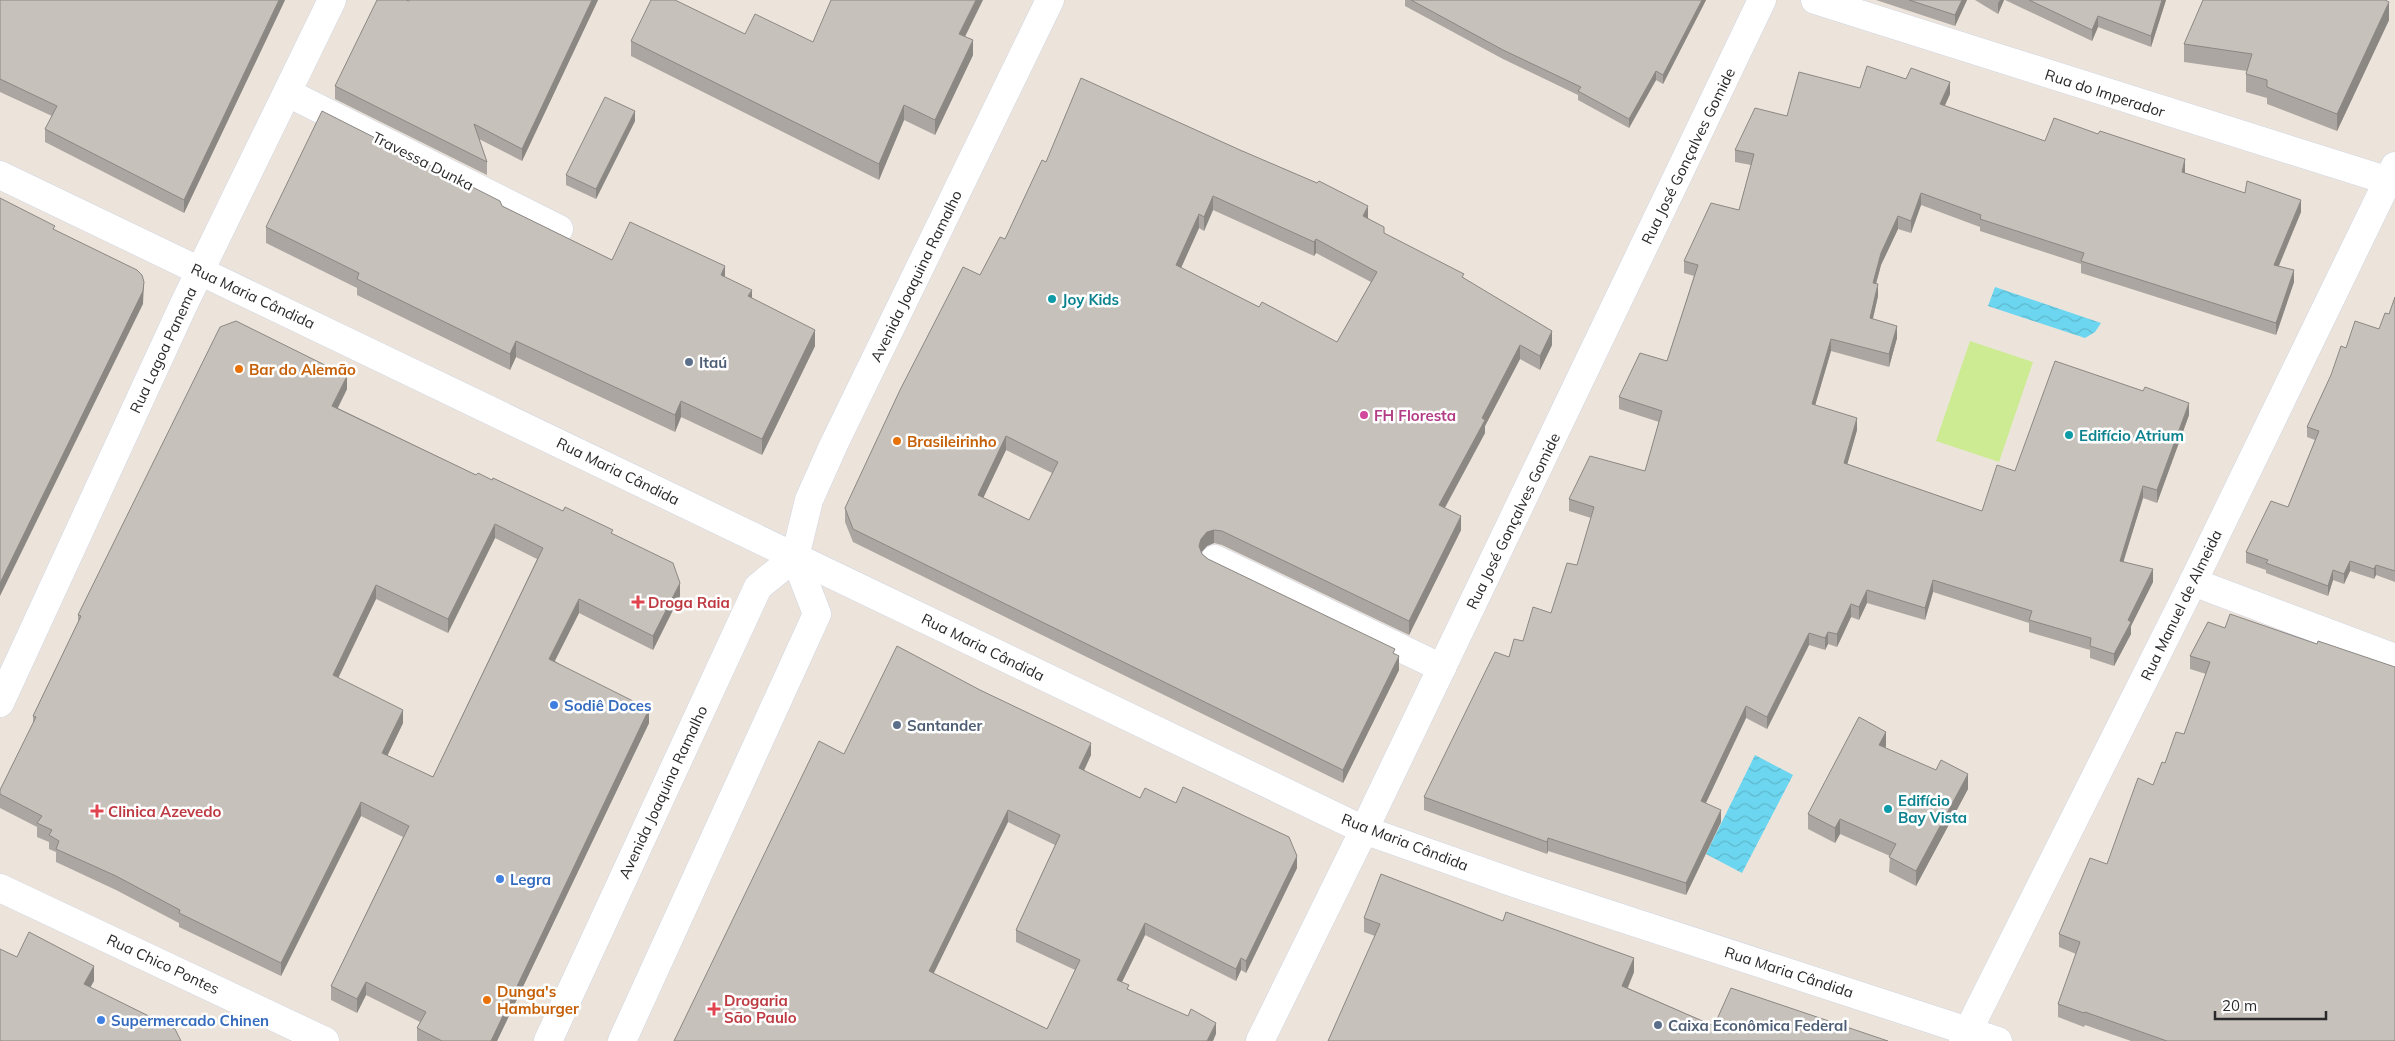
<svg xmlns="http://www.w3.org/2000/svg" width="2395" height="1041" viewBox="0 0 2395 1041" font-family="Mulish,sans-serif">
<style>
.pitch{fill:#cceb92}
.water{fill:url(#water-waves)}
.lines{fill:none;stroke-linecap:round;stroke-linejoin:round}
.minor-casing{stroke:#d0d5e3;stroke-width:29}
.tertiary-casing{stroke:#d0d5e3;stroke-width:29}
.secondary-casing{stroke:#d0d5e3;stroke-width:29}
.minor{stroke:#fff;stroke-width:28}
.tertiary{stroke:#fff;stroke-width:28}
.secondary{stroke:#fff;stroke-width:28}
.wall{fill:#aba6a1;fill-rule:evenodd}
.shaded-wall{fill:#8b8783}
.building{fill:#c7c1bb;stroke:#8b8783;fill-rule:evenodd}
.culture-dot{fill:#0f9aa8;stroke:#fff;stroke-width:2}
.service-dot{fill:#5c6f8a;stroke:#fff;stroke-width:2}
.food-dot{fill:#e8710a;stroke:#fff;stroke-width:2}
.hotel-dot{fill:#d1479c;stroke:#fff;stroke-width:2}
.health-dot{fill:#e0444e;stroke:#fff;stroke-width:2}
.shop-dot{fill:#3f7fe0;stroke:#fff;stroke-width:2}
.labels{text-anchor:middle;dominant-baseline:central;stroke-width:5;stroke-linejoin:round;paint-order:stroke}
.street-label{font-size:15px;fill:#2a2a2a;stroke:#fff}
.culture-label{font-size:15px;font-weight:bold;fill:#0d838f;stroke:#fff;text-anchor:start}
.service-label{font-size:15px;font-weight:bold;fill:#4e5e75;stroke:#fff;text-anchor:start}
.food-label{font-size:15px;font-weight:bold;fill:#c56008;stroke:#fff;text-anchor:start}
.hotel-label{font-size:15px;font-weight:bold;fill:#b23c85;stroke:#fff;text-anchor:start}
.health-label{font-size:15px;font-weight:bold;fill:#be3a42;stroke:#fff;text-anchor:start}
.shop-label{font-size:15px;font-weight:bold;fill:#366cbe;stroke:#fff;text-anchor:start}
</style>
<defs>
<pattern id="water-waves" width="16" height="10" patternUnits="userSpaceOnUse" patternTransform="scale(1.25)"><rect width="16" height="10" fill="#6cd6f0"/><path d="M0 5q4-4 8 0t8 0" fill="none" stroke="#5eb8ce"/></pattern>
</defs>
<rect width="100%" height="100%" fill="#ece4db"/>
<path class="pitch" d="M 1970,341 L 2033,362 L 1999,462 L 1936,441 Z"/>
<g class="water">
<path d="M 1995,287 L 2101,323 L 2095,332 L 2085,338 L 1988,306 Z"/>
<path d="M 1755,755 L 1793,775 L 1742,873 L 1706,854 Z"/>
</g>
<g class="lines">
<defs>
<g id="minor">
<path d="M 288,93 L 559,229"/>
<path d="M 1215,559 L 1442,668"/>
<path d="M 2193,582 L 2395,658"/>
<path d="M 0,703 L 183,306 L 332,0"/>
<path d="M 1260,1041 L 1364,830"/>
<path d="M 1963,1041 L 2193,582 L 2395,166"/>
</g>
<g id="tertiary">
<path d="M 1815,0 L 2395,183"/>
<path d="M 1364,830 L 1762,0"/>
</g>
<g id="secondary">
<path d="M 0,175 L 1364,830 L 1523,886 L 1998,1041"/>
<path d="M 0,888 L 325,1041"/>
<path d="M 548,1041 L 758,587 L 795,557 L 809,500 L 834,444 L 1050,0"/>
<path d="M 622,1041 L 817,614 L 795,557"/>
</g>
</defs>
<use href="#minor" class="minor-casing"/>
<use href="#tertiary" class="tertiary-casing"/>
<use href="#secondary" class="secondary-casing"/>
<use href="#minor" class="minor"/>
<use href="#tertiary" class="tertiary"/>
<use href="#secondary" class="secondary"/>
</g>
<g class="wall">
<path d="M 0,0 L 285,0 L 184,213 L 45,142 L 45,129 L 52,116 L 0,92 Z"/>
<path d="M 598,0 L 522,161 L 479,139 L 487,162 L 487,175 L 335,99 L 335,86 L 409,1 Z"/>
<path d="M 1405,0 L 1706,0 L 1663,84 L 1656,80 L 1629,128 L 1578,100 L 1578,95 L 1503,59 L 1405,6 Z"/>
<path d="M 1876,0 L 1967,0 L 1955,26 Z"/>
<path d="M 1975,0 L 2004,0 L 1998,14 Z"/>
<path d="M 2005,0 L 2166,0 L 2151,47 L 2098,27 L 2092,41 Z"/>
<path d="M 2389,20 L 2337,131 L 2267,104 L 2267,98 L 2246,92 L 2246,74 L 2247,71 L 2184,62 L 2184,44 Z"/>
<path d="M 745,34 L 813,42 L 965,36 L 973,55 L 935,135 L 904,120 L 879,180 L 631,56 L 631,41 Z"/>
<path d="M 1860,88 L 1950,94 L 1944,106 L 2045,141 L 2185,171 L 2185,173 L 2301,212 L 2279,266 L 2294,282 L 2276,335 L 2081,273 L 2081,264 L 1980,231 L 1980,227 L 1921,205 L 1911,233 L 1898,229 L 1881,265 L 1876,283 L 1878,296 L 1873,319 L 1897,338 L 1889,367 L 1831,351 L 1815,405 L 1857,430 L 1847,464 L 1982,511 L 2015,471 L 2189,415 L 2157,503 L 2143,498 L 2123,561 L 2153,582 L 2131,626 L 2131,634 L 2114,666 L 2090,658 L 2090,650 L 2029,632 L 2029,623 L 1933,592 L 1925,620 L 1867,603 L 1859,620 L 1851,617 L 1837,647 L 1828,644 L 1825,650 L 1809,645 L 1767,729 L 1746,718 L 1706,803 L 1721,822 L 1686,895 L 1548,851 L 1547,854 L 1424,810 L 1424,797 L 1509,657 L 1551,613 L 1577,565 L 1591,518 L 1569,511 L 1569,499 L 1645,471 L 1659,422 L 1619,409 L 1619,397 L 1667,361 L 1694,276 L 1684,273 L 1684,261 L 1739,210 L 1751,165 L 1735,162 L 1735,150 L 1787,116 Z"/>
<path d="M 635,121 L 596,199 L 566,185 L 566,175 Z"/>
<path d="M 1240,150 L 1368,218 L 1384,233 L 1464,278 L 1552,345 L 1540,370 L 1520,359 L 1485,426 L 1485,433 L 1445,508 L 1461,530 L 1409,635 L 1222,545 L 1214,543 L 1207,546 L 1201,552 L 1202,554 L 1208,559 L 1395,654 L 1399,670 L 1343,783 L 853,542 L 845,522 L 845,508 L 980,275 L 1005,239 L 1046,162 ZM 1213,210 L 1314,256 L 1316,253 L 1371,282 L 1337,342 L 1259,307 L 1181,268 L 1199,228 L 1204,231 ZM 1006,450 L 1052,473 L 1029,520 L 983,498 Z"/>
<path d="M 502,206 L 612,260 L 725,277 L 815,346 L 762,455 L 681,417 L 675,432 L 516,357 L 510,370 L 357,295 L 357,288 L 266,243 L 266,227 Z"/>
<path d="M 2395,297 L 2395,582 L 2376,575 L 2374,579 L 2350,571 L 2344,584 L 2333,580 L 2328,596 L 2266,573 L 2266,570 L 2246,563 L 2246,552 L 2288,507 L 2315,440 L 2307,437 L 2307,427 L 2346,348 L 2379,329 L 2389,314 Z"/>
<path d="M 347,389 L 338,408 L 476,475 L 613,534 L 680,596 L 653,650 L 579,613 L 555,661 L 649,723 L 497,1041 L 417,1041 L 417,1028 L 420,1022 L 366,995 L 357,1013 L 331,1000 L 331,986 L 403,837 L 361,816 L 281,976 L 179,927 L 179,923 L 116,890 L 56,862 L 56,852 L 49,849 L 49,842 L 37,837 L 37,827 L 0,808 L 0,790 L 33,724 L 33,716 L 78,622 L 78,615 ZM 495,538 L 537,559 L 433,777 L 387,756 L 403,723 L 338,677 L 376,599 L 448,633 Z"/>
<path d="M 2208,622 L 2395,1041 L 2131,1041 L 2085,1025 L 2084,1027 L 2058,1017 L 2058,1004 L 2076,954 L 2059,947 L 2059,934 L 2107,864 L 2153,785 L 2165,763 L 2184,734 L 2206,674 L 2190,669 L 2190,656 Z"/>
<path d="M 1886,746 L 1886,748 L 1968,789 L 1916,886 L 1889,872 L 1890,856 L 1840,834 L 1835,843 L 1808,829 L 1808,814 Z"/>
<path d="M 844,754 L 1091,755 L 1084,771 L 1140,798 L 1297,868 L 1246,973 L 1241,970 L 1236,981 L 1145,935 L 1122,982 L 1129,990 L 1216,1034 L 674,1041 ZM 1008,822 L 1055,845 L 1016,930 L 1016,942 L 1075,970 L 1047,1029 L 933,973 Z"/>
<path d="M 1364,918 L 1634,972 L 1628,988 L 1714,1026 L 1888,1041 L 1328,1041 L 1375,936 L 1364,932 Z"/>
</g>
<g class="shaded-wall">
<path d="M 279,0 L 285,0 L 184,213 L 184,200 Z"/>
<path d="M 592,0 L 598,0 L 522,161 L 522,149 Z"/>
<path d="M 976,0 L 983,0 L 959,49 L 959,34 Z"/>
<path d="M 1702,0 L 1706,0 L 1663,84 L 1663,75 Z"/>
<path d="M 1962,0 L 1967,0 L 1955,26 L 1955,15 Z"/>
<path d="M 2000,0 L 2004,0 L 1998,14 L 1998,3 Z"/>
<path d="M 2162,0 L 2166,0 L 2151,47 L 2151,36 Z"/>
<path d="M 2389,2 L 2389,20 L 2337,131 L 2337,114 Z"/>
<path d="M 2098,16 L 2098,27 L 2092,41 L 2092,30 Z"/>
<path d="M 973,40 L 973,55 L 935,135 L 935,120 Z"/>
<path d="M 1656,71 L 1656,80 L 1629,128 L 1629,119 Z"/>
<path d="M 1950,82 L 1950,94 L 1940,117 L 1940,104 Z"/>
<path d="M 904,105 L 904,120 L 879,180 L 879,164 Z"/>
<path d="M 635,111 L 635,121 L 596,199 L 596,189 Z"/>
<path d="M 2185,159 L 2185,171 L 2182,184 L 2182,172 Z"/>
<path d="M 1921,193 L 1921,205 L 1911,233 L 1911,221 Z"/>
<path d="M 1213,196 L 1213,210 L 1204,231 L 1204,217 Z"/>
<path d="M 2301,200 L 2301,212 L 2274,277 L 2274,265 Z"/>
<path d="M 1368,206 L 1368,220 L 1363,216 Z"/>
<path d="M 1199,214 L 1199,228 L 1176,279 L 1176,265 Z"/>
<path d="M 1898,216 L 1898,229 L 1881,265 L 1873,295 L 1873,283 L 1881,253 Z"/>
<path d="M 1316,239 L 1316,253 L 1314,256 L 1314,242 Z"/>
<path d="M 725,266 L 725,283 L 721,275 Z"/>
<path d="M 2294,270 L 2294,282 L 2276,335 L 2276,323 Z"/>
<path d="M 144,282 L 143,304 L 0,596 L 0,583 Z"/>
<path d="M 1878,284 L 1878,296 L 1870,330 L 1870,318 Z"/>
<path d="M 752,290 L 752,306 L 748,296 Z"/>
<path d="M 1897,326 L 1897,338 L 1889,367 L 1889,354 Z"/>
<path d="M 815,330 L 815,346 L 762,455 L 762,439 Z"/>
<path d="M 1552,331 L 1552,345 L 1540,370 L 1540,356 Z"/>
<path d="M 1831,339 L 1831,351 L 1812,416 L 1812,404 Z"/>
<path d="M 516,341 L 516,357 L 510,370 L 510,354 Z"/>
<path d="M 1520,345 L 1520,359 L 1485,426 L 1485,433 L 1439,518 L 1439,505 L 1482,418 Z"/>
<path d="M 347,376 L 347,389 L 332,419 L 332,406 Z"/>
<path d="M 681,401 L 681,417 L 675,432 L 675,415 Z"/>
<path d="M 2189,403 L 2189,415 L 2157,503 L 2157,490 Z"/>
<path d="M 1857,418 L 1857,430 L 1844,476 L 1844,463 Z"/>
<path d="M 1006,436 L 1006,450 L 978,509 L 978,495 Z"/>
<path d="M 2143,486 L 2143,498 L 2120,573 L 2120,561 Z"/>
<path d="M 1461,516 L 1461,530 L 1409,635 L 1409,621 Z"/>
<path d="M 495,524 L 495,538 L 448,633 L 448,619 Z"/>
<path d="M 1214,530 L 1214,543 L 1207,546 L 1201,553 L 1199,546 L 1201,539 L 1207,532 Z"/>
<path d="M 2350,561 L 2350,571 L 2344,584 L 2344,574 Z"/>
<path d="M 2376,565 L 2376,575 L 2374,579 L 2374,569 Z"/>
<path d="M 2153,569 L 2153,582 L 2131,626 L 2131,634 L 2114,666 L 2114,654 L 2128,620 Z"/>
<path d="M 2333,570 L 2333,580 L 2328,596 L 2328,586 Z"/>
<path d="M 1933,580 L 1933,592 L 1925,620 L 1925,608 Z"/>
<path d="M 680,583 L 680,596 L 653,650 L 653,636 Z"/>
<path d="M 376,585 L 376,599 L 333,689 L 333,675 Z"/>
<path d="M 1867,590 L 1867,603 L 1859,620 L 1859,607 Z"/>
<path d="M 579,599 L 579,613 L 549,672 L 549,659 Z"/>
<path d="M 1851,604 L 1851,617 L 1837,647 L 1837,634 Z"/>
<path d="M 1828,632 L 1828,644 L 1825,650 L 1825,638 Z"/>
<path d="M 1809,633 L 1809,645 L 1767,729 L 1767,717 Z"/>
<path d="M 1399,656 L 1399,670 L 1343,783 L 1343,770 Z"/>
<path d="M 1746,706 L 1746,718 L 1701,813 L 1701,801 Z"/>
<path d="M 649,709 L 649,723 L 497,1041 L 491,1041 Z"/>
<path d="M 403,710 L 403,723 L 382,767 L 382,753 Z"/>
<path d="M 1886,732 L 1886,746 L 1879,760 L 1879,745 Z"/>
<path d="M 1091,743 L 1091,755 L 1079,780 L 1079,768 Z"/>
<path d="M 1968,774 L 1968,789 L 1916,886 L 1916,871 Z"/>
<path d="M 361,802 L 361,816 L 281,976 L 281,963 Z"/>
<path d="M 1008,810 L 1008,822 L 929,983 L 929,971 Z"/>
<path d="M 1721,810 L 1721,822 L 1686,895 L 1686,883 Z"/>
<path d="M 1840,819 L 1840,834 L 1835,843 L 1835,828 Z"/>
<path d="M 1548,838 L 1548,851 L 1547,854 L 1547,842 Z"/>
<path d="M 1297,856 L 1297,868 L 1246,973 L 1246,961 Z"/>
<path d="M 1145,923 L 1145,935 L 1117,992 L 1117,980 Z"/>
<path d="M 1241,958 L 1241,970 L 1236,981 L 1236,969 Z"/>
<path d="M 1634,958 L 1634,972 L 1622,1000 L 1622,986 Z"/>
<path d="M 94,966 L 94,981 L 84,999 L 84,984 Z"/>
<path d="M 366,982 L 366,995 L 357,1013 L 357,999 Z"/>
<path d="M 1216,1023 L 1216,1034 L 1213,1041 L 1207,1041 Z"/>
</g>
<g class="building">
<path d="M 0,0 L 279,0 L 184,200 L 45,129 L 57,106 L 0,79 Z"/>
<path d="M 377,0 L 406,0 L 409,1 L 409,0 L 592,0 L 522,149 L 474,124 L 487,162 L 335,86 Z"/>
<path d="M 651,0 L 675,0 L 745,34 L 755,14 L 813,42 L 831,0 L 976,0 L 959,34 L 973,40 L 935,120 L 904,105 L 879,164 L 631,41 Z"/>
<path d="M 1411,0 L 1702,0 L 1663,75 L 1656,71 L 1629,119 L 1578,91 L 1581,87 L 1503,50 Z"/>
<path d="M 1909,0 L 1962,0 L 1955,15 Z"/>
<path d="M 2029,0 L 2162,0 L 2151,36 L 2098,16 L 2092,30 Z"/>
<path d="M 2203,0 L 2385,0 L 2389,2 L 2337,114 L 2267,87 L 2267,80 L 2246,74 L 2252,54 L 2184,44 Z"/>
<path d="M 1867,66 L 1906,79 L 1911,68 L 1950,82 L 1940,104 L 2045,141 L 2054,118 L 2098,134 L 2100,131 L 2185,159 L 2182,172 L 2245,193 L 2247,181 L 2301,200 L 2274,265 L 2294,270 L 2276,323 L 2081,261 L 2084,253 L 1980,219 L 1981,215 L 1921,193 L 1911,221 L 1898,216 L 1881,253 L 1873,283 L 1878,284 L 1870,318 L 1897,326 L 1889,354 L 1831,339 L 1812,404 L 1857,418 L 1844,463 L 1982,511 L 1997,465 L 2015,471 L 2055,361 L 2143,391 L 2145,387 L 2189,403 L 2157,490 L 2143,486 L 2120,561 L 2153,569 L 2128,620 L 2131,622 L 2114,654 L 2090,646 L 2091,638 L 2029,620 L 2032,611 L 1933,580 L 1925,608 L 1867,590 L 1859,607 L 1851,604 L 1837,634 L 1828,632 L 1825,638 L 1809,633 L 1767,717 L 1746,706 L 1701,801 L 1721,810 L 1686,883 L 1548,838 L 1547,842 L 1424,797 L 1495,652 L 1509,657 L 1514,639 L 1523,641 L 1533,607 L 1551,613 L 1567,563 L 1577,565 L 1594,507 L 1569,499 L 1590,456 L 1645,471 L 1662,411 L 1619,397 L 1640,353 L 1667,361 L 1698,265 L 1684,261 L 1711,203 L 1739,210 L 1754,154 L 1735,150 L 1755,108 L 1787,116 L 1799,72 L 1860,88 Z"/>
<path d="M 1081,78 L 1240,150 L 1317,183 L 1319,181 L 1368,206 L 1363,216 L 1384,227 L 1384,233 L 1464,274 L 1462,277 L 1552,331 L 1540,356 L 1520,345 L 1482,418 L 1485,420 L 1439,505 L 1461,516 L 1409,621 L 1222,531 L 1214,530 L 1207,532 L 1201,539 L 1199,546 L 1202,554 L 1208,559 L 1395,649 L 1393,653 L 1399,656 L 1343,770 L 853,529 L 845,508 L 900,390 L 963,267 L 980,275 L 1000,237 L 1005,239 L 1042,160 L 1046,162 ZM 1213,196 L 1314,242 L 1316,239 L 1377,272 L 1337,342 L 1262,302 L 1259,307 L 1176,265 L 1199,214 L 1204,217 ZM 1006,436 L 1058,462 L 1029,520 L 978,495 Z"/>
<path d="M 605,97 L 635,111 L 596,189 L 566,175 Z"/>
<path d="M 322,111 L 500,201 L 502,206 L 612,260 L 630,222 L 725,266 L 721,275 L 752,290 L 748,296 L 815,330 L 762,439 L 681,401 L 675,415 L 516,341 L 510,354 L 357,279 L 359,273 L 266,227 Z"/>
<path d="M 0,198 L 55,226 L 53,229 L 137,270 L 142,275 L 144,282 L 143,291 L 0,583 Z"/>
<path d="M 2395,297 L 2395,571 L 2376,565 L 2374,569 L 2350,561 L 2344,574 L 2333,570 L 2328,586 L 2266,563 L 2268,560 L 2246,552 L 2271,501 L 2288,507 L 2319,431 L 2307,427 L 2331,375 L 2341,346 L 2346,348 L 2355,321 L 2379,329 L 2385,313 L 2389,314 Z"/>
<path d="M 236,321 L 347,376 L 332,406 L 476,475 L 478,473 L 492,480 L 493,478 L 563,511 L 565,507 L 613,530 L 611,533 L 673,563 L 680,583 L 653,636 L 579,599 L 549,659 L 649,709 L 491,1041 L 442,1041 L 417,1028 L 426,1012 L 366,982 L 357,999 L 331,986 L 409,826 L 361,802 L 281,963 L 179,913 L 180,910 L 116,876 L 56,849 L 59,841 L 49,835 L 52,830 L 37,823 L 42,816 L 0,794 L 0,790 L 36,717 L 33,716 L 81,616 L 78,615 L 220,327 ZM 495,524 L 543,548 L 433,777 L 382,753 L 403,710 L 333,675 L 376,585 L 448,619 Z"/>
<path d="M 2230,614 L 2317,644 L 2318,641 L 2395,667 L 2395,1041 L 2167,1041 L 2085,1012 L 2084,1013 L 2058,1004 L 2080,942 L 2059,934 L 2090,858 L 2107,864 L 2138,778 L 2153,785 L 2162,762 L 2165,763 L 2176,732 L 2184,734 L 2210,662 L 2190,656 L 2208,622 L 2225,628 Z"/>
<path d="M 897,646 L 980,690 L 1091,743 L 1079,768 L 1140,798 L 1145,788 L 1176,803 L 1183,787 L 1289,837 L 1297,856 L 1246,961 L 1241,958 L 1236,969 L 1145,923 L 1117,980 L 1129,985 L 1127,989 L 1188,1016 L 1191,1009 L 1216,1023 L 1207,1041 L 674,1041 L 819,741 L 844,754 ZM 1008,810 L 1060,835 L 1016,930 L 1080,960 L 1047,1029 L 929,971 Z"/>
<path d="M 1859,717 L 1886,732 L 1879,745 L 1936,770 L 1941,760 L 1968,774 L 1916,871 L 1889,857 L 1896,844 L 1840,819 L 1835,828 L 1808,814 Z"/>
<path d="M 1381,874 L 1503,921 L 1506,912 L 1634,958 L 1622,986 L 1714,1026 L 1731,988 L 1888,1041 L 1328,1041 L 1380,924 L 1364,918 Z"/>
<path d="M 29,932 L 94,966 L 84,984 L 175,1029 L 181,1041 L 0,1041 L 0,949 L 17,957 Z"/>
</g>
<g class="culture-dot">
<circle cx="1052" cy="299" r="5"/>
<circle cx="2069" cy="435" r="5"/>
<circle cx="1888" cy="809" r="5"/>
</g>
<g class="service-dot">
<circle cx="689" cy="362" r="5"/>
<circle cx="897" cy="725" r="5"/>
<circle cx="1658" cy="1025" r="5"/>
</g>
<g class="food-dot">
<circle cx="239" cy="369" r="5"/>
<circle cx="897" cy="441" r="5"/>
<circle cx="487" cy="1000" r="5"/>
</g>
<circle class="hotel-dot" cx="1364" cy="415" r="5"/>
<g class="health-dot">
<path d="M635.5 594.5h5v5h5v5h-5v5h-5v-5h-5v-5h5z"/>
<path d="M94.5 803.5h5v5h5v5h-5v5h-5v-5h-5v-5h5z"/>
<path d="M711.5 1001.5h5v5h5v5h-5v5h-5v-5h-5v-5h5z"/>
</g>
<g class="shop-dot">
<circle cx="554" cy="705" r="5"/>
<circle cx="500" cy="879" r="5"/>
<circle cx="101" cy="1020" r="5"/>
</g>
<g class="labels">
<g class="street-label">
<text transform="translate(2105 93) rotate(18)">Rua do Imperador</text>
<text transform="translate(1688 156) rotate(-64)">Rua José Gonçalves Gomide</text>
<text transform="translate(423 161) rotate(27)">Travessa Dunka</text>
<text transform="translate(916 276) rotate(-64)">Avenida Joaquina Ramalho</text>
<text transform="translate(253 296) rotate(25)">Rua Maria Cândida</text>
<text transform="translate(163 350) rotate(-65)">Rua Lagoa Panema</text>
<text transform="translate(618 471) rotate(26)">Rua Maria Cândida</text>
<text transform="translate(1513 521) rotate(-64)">Rua José Gonçalves Gomide</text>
<text transform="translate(2181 605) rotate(-64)">Rua Manuel de Almeida</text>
<text transform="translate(983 647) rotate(26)">Rua Maria Cândida</text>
<text transform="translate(663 792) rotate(-65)">Avenida Joaquina Ramalho</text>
<text transform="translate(1405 842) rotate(21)">Rua Maria Cândida</text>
<text transform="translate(163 964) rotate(25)">Rua Chico Pontes</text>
<text transform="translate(1789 972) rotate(18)">Rua Maria Cândida</text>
</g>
<g class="culture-label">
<text x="1062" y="299">Joy Kids</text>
<text x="2079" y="435">Edifício Atrium</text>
<text x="1898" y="800">Edifício<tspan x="1898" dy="17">Bay Vista</tspan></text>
</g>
<g class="service-label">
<text x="699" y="362">Itaú</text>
<text x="907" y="725">Santander</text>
<text x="1668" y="1025">Caixa Econômica Federal</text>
</g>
<g class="food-label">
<text x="249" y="369">Bar do Alemão</text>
<text x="907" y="441">Brasileirinho</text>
<text x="497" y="991">Dunga's<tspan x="497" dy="17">Hamburger</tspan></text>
</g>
<g class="hotel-label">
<text x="1374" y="415">FH Floresta</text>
</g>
<g class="health-label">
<text x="648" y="602">Droga Raia</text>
<text x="108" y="811">Clinica Azevedo</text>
<text x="724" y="1000">Drogaria<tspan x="724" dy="17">São Paulo</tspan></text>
</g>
<g class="shop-label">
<text x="564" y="705">Sodiê Doces</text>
<text x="510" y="879">Legra</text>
<text x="111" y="1020">Supermercado Chinen</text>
</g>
</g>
<path d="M2215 1011v8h111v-8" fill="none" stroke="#2a2a2a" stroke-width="2.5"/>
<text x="2222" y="1011" font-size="15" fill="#2a2a2a" stroke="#ffffff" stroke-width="4" paint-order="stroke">20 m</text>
</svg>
